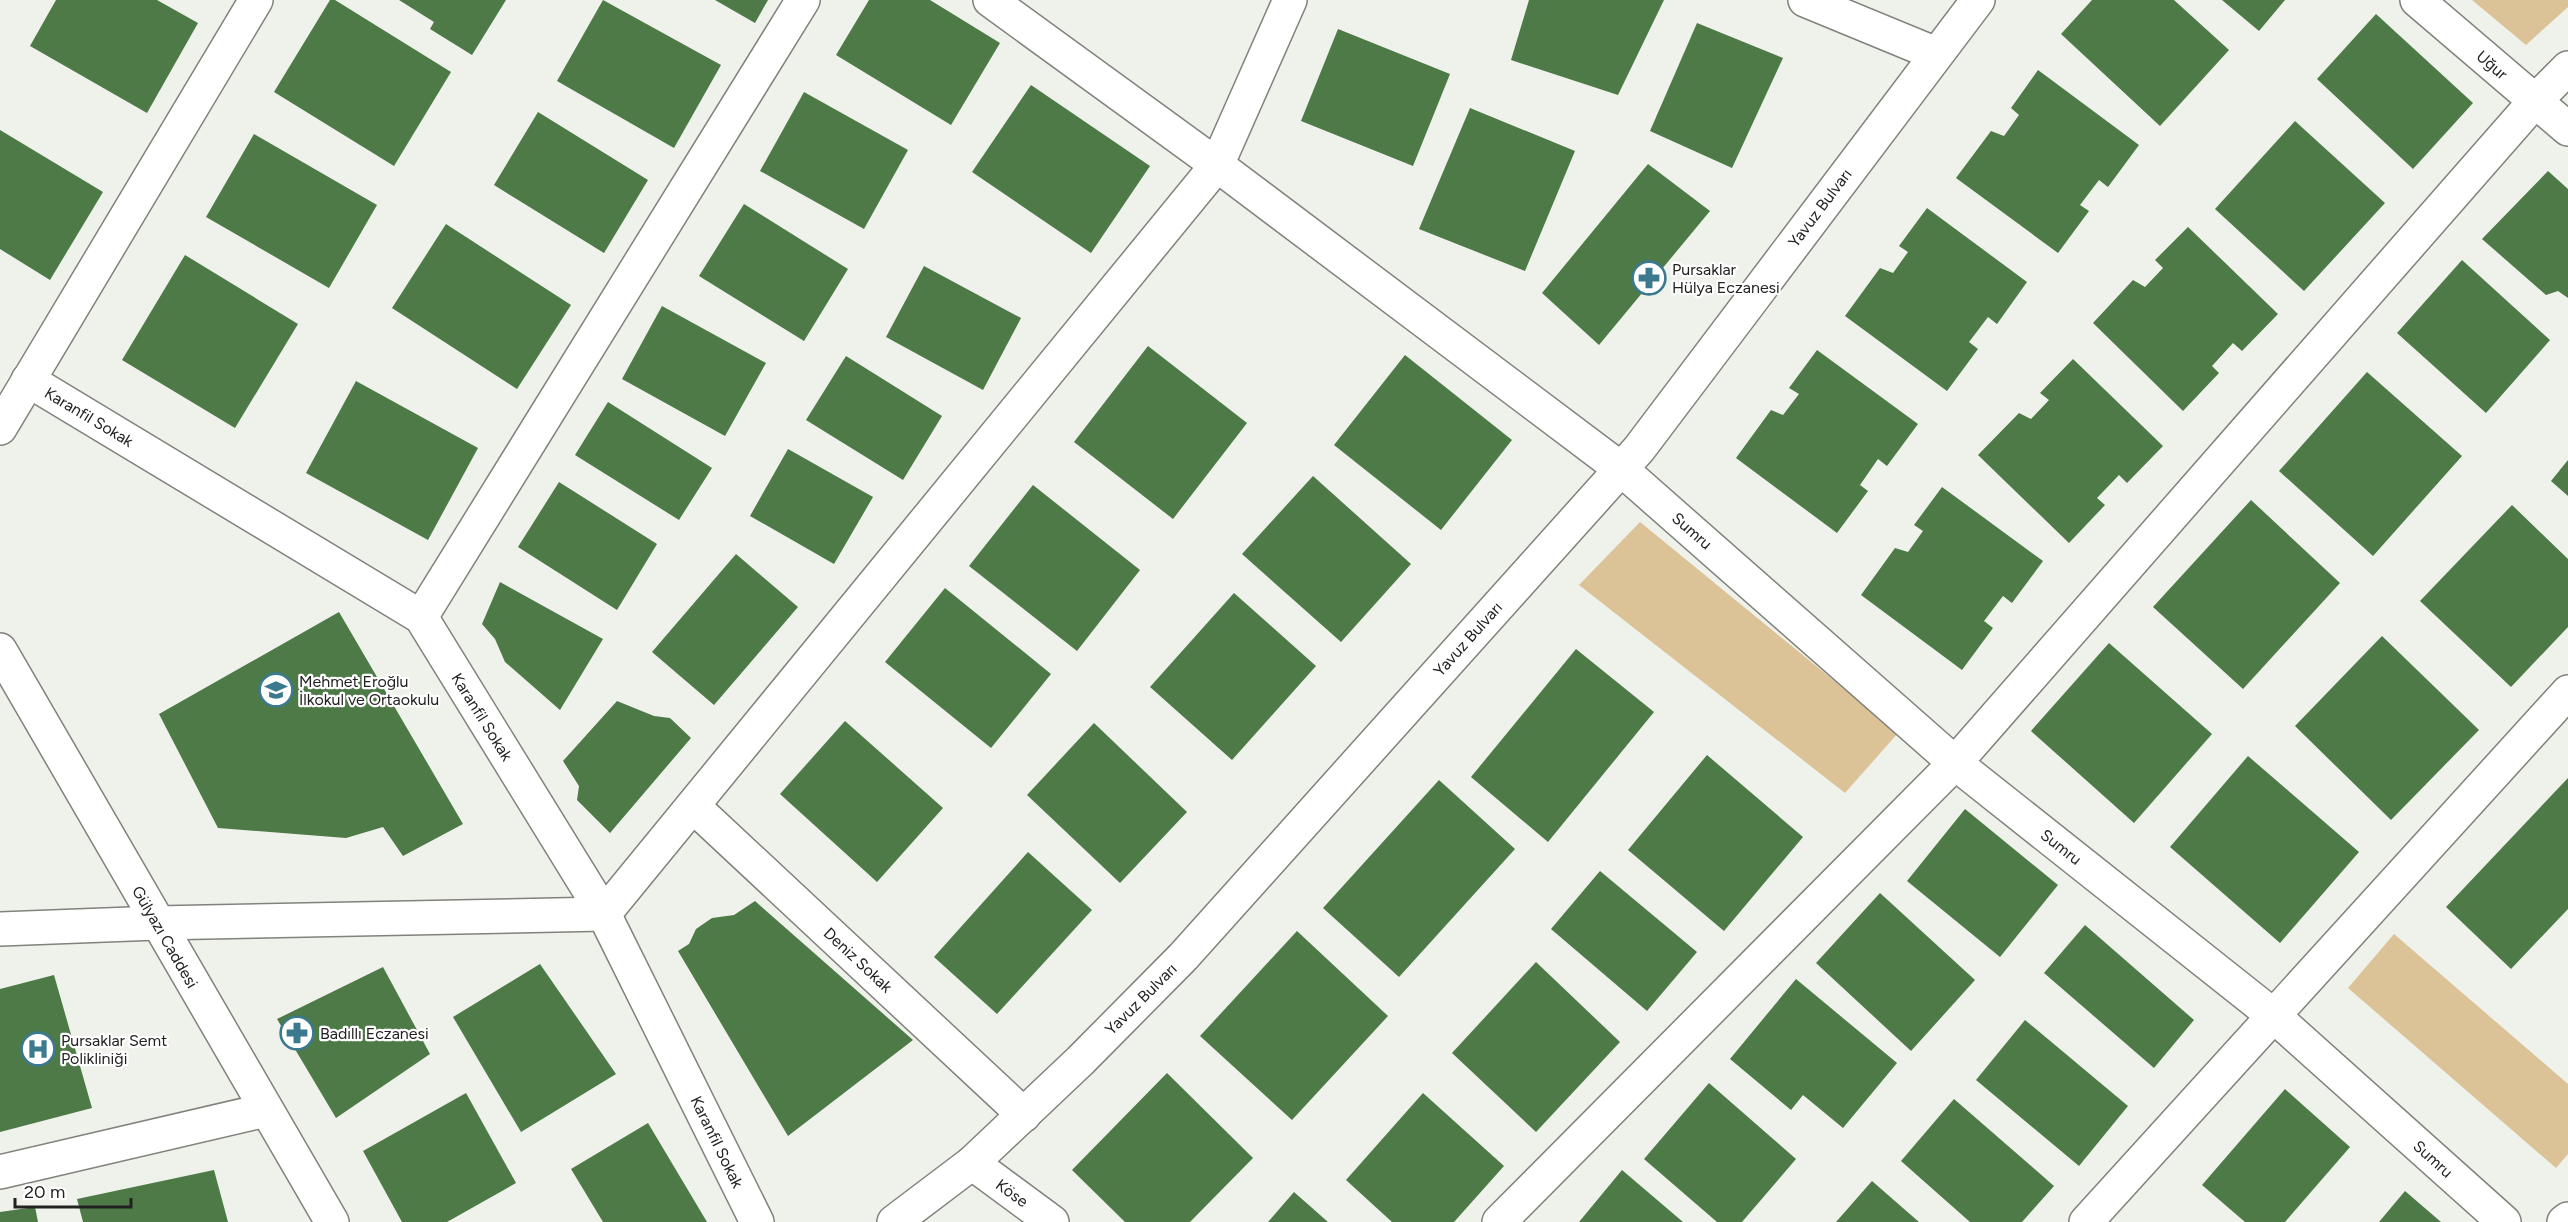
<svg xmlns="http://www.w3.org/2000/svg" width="2568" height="1222" viewBox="0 0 2568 1222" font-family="Figtree,sans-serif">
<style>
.green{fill:#dcc397}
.building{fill:#4d7a47}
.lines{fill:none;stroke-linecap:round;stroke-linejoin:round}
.minor-casing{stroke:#80827c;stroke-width:36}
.minor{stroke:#fff;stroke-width:33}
.labels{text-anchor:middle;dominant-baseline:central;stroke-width:4.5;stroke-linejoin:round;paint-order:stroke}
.street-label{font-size:16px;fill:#222321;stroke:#fff}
.poi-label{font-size:16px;fill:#222321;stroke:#fff;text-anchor:start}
</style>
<rect width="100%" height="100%" fill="#eff1eb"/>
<g class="green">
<path d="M 2472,0 L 2568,0 L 2568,7 L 2526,45 Z"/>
<path d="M 1640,522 L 1898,733 L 1845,793 L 1579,585 Z"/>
<path d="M 2394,934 L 2568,1084 L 2568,1154 L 2556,1168 L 2348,988 Z"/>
</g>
<g class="building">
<path d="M 56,0 L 157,0 L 198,23 L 147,113 L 30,46 Z"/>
<path d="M 330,0 L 335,0 L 451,72 L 394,166 L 274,92 Z"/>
<path d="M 399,0 L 506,0 L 472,55 L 430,29 L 434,22 Z"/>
<path d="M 603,0 L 721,65 L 674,148 L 557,81 Z"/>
<path d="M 715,0 L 768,0 L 755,23 Z"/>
<path d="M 869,0 L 930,0 L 1000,43 L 951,125 L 836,55 Z"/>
<path d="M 1529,0 L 1664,0 L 1618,95 L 1511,60 Z"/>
<path d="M 2092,0 L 2174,0 L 2229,50 L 2160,126 L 2061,34 Z"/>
<path d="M 2222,0 L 2285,0 L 2259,31 Z"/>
<path d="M 2376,14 L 2473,103 L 2413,169 L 2317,79 Z"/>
<path d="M 1697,23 L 1783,58 L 1732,168 L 1650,131 Z"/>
<path d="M 1338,29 L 1450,74 L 1413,166 L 1301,121 Z"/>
<path d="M 2038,70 L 2139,145 L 2108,187 L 2099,180 L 2080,205 L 2089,211 L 2058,253 L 1956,178 L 1991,131 L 2004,136 L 2019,115 L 2011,108 Z"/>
<path d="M 1031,85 L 1150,166 L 1091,253 L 972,172 Z"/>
<path d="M 804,92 L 908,150 L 864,229 L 760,171 Z"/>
<path d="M 1470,108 L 1575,151 L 1525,271 L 1419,229 Z"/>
<path d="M 538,112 L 648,180 L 604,253 L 494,185 Z"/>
<path d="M 2295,121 L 2385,203 L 2304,291 L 2215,209 Z"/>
<path d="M 0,130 L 103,192 L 50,280 L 0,249 Z"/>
<path d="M 254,134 L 377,205 L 329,288 L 206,217 Z"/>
<path d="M 1648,164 L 1710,211 L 1599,345 L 1542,293 Z"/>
<path d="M 2548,171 L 2568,189 L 2568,298 L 2558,291 L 2546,295 L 2482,239 Z"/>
<path d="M 744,204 L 848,269 L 804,341 L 699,276 Z"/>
<path d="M 1927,208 L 2027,282 L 1997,324 L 1988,317 L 1969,342 L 1978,349 L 1947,391 L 1845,316 L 1880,268 L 1893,273 L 1908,252 L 1899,246 Z"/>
<path d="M 446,224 L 571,305 L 517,389 L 392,308 Z"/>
<path d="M 2188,227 L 2278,314 L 2242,351 L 2233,343 L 2212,366 L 2219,373 L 2183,411 L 2093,323 L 2133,280 L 2145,287 L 2163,268 L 2155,260 Z"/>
<path d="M 185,255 L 298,324 L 235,428 L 122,360 Z"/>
<path d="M 2462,260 L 2550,340 L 2486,413 L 2397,333 Z"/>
<path d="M 924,266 L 1021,318 L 983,390 L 886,337 Z"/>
<path d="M 662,306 L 766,363 L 725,436 L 622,379 Z"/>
<path d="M 1148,346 L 1247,423 L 1173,519 L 1074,442 Z"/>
<path d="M 1817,350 L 1918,424 L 1887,466 L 1878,459 L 1860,485 L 1868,491 L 1837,533 L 1736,458 L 1771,410 L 1783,415 L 1799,394 L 1789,388 Z"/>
<path d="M 1405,355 L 1512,440 L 1441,530 L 1334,445 Z"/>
<path d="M 846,356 L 942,416 L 903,480 L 806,420 Z"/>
<path d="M 2073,359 L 2163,446 L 2127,483 L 2119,475 L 2097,498 L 2105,505 L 2069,543 L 1978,455 L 2019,413 L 2031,419 L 2049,400 L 2040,393 Z"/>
<path d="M 2367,372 L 2462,456 L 2373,556 L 2279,471 Z"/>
<path d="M 356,381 L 478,448 L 428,540 L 306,473 Z"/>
<path d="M 608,402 L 712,468 L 679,520 L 575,455 Z"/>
<path d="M 788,449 L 873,497 L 834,564 L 750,516 Z"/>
<path d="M 2568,460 L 2568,496 L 2551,481 Z"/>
<path d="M 1313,476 L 1411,564 L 1341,642 L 1242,554 Z"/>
<path d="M 559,482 L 657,544 L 617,610 L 518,547 Z"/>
<path d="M 1033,485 L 1140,570 L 1077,651 L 969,566 Z"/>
<path d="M 1942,487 L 2043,561 L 2012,603 L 2003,596 L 1984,621 L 1993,628 L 1962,670 L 1861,595 L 1895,548 L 1908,552 L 1923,531 L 1914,525 Z"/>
<path d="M 2251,500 L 2340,583 L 2243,689 L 2153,607 Z"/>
<path d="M 2512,505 L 2568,559 L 2568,627 L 2511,687 L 2420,601 Z"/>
<path d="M 736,554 L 798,607 L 714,705 L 652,652 Z"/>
<path d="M 500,582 L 603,639 L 560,710 L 505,662 L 495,639 L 482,624 Z"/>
<path d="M 945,588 L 1051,674 L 991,748 L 885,662 Z"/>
<path d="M 1234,593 L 1316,666 L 1232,760 L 1150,687 Z"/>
<path d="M 339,612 L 463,824 L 403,856 L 383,827 L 346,838 L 218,828 L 159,714 Z"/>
<path d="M 2382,636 L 2479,730 L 2391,820 L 2295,726 Z"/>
<path d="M 2109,643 L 2212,734 L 2134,823 L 2031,731 Z"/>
<path d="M 1576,649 L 1654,712 L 1548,842 L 1471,777 Z"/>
<path d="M 617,701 L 654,716 L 670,718 L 691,738 L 610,833 L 577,800 L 579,786 L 563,761 Z"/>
<path d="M 845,721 L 943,808 L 877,882 L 780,794 Z"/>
<path d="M 1094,723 L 1187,812 L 1120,883 L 1027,795 Z"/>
<path d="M 1707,755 L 1803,837 L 1724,931 L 1628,850 Z"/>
<path d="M 2248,756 L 2359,852 L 2280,943 L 2170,847 Z"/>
<path d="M 2568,778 L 2568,909 L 2511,969 L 2446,907 Z"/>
<path d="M 1439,780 L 1515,849 L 1399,977 L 1323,908 Z"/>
<path d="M 1965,809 L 2058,885 L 2000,957 L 1907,881 Z"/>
<path d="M 1028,852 L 1092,910 L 997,1014 L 934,957 Z"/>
<path d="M 1600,871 L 1697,952 L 1647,1011 L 1551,929 Z"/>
<path d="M 1880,893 L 1975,980 L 1911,1051 L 1816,963 Z"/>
<path d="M 755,901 L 913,1040 L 788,1136 L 678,951 L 689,944 L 696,929 L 712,918 L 734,915 Z"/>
<path d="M 2085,925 L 2194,1020 L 2154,1068 L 2044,973 Z"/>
<path d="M 1297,931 L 1388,1016 L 1292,1120 L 1200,1036 Z"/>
<path d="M 1536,962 L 1620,1042 L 1536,1132 L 1452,1053 Z"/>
<path d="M 540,964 L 616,1074 L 521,1132 L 453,1017 Z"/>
<path d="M 383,967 L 430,1054 L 336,1118 L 277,1019 Z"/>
<path d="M 54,975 L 92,1108 L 0,1132 L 0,989 Z"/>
<path d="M 1796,979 L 1897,1063 L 1843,1128 L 1803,1095 L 1791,1110 L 1730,1059 Z"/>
<path d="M 2025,1020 L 2128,1106 L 2079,1166 L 1976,1080 Z"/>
<path d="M 1167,1073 L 1253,1158 L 1190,1222 L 1125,1222 L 1072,1170 Z"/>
<path d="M 1709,1083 L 1796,1159 L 1742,1222 L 1717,1222 L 1644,1159 Z"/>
<path d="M 2285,1089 L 2350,1147 L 2285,1222 L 2245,1222 L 2202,1185 Z"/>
<path d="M 466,1093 L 516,1183 L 447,1222 L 402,1222 L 363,1151 Z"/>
<path d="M 1423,1093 L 1504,1166 L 1454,1222 L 1392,1222 L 1346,1180 Z"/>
<path d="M 1954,1099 L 2054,1186 L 2022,1222 L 1970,1222 L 1901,1161 Z"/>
<path d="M 648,1123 L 707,1222 L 603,1222 L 571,1169 Z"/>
<path d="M 214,1170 L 228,1222 L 83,1222 L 77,1199 Z"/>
<path d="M 1622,1170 L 1683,1222 L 1579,1222 Z"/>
<path d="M 1872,1181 L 1919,1222 L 1836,1222 Z"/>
<path d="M 2405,1191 L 2441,1222 L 2379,1222 Z"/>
<path d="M 1294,1192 L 1328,1222 L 1268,1222 Z"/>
<path d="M 35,1207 L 38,1222 L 0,1222 L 0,1212 Z"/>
</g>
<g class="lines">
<defs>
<g id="minor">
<path d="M 990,0 L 1217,165 L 1621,469 L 1955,763 L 2274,1016 L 2504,1222"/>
<path d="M 1805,0 L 1936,54"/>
<path d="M 2417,0 L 2568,129"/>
<path d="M 28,380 L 421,617 L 604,914 L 757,1222"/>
<path d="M 0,428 L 256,0"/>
<path d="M 421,617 L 803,0"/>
<path d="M 0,650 L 332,1222"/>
<path d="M 693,806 L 1024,1115"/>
<path d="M 0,929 L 157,923 L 604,914 L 1217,165 L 1290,0"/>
<path d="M 972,1163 L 1052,1222"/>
<path d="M 0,1172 L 266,1110"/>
<path d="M 894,1222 L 972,1163 L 1080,1061 L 1183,957 L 1639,449 L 1978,0"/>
<path d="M 1499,1222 L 1955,763 L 2535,101 L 2568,68"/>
<path d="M 2086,1222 L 2568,692"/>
<path d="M 2564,1222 L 2568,1219"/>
</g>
</defs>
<use href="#minor" class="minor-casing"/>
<use href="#minor" class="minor"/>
</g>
<defs>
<symbol id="pharmacy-ring" viewBox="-11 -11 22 22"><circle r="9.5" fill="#fff" stroke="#3a798e" stroke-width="1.5"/><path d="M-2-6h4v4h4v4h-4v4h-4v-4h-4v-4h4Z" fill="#3a798e"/></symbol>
<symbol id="school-ring" viewBox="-11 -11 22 22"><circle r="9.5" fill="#fff" stroke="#3a798e" stroke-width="1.5"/><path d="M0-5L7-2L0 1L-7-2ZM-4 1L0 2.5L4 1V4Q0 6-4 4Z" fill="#3a798e"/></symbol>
<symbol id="hospital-ring" viewBox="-11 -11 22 22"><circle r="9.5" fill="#fff" stroke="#3a798e" stroke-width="1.5"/><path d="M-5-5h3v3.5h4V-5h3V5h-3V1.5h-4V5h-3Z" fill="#3a798e"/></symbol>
</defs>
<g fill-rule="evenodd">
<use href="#pharmacy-ring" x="1630" y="259" width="38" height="38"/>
<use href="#school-ring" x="257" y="671" width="38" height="38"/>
<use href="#pharmacy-ring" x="278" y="1014" width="38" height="38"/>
<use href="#hospital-ring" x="19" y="1030" width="38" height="38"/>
</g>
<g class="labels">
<g class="street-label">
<text transform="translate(2492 65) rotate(41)">Uğur</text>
<text transform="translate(1820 208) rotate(-53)">Yavuz Bulvarı</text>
<text transform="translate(89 417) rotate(31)">Karanfil Sokak</text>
<text transform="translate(1692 531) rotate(41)">Sumru</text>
<text transform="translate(1468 639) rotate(-48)">Yavuz Bulvarı</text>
<text transform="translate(482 717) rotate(58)">Karanfil Sokak</text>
<text transform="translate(2061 847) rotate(38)">Sumru</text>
<text transform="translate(165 937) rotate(60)">Gülyazı Caddesi</text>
<text transform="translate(858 960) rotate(43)">Deniz Sokak</text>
<text transform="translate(1141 999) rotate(-45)">Yavuz Bulvarı</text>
<text transform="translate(717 1142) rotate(64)">Karanfil Sokak</text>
<text transform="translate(2433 1159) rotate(42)">Sumru</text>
<text transform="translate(1012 1193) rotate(36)">Köse</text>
</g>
<g class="poi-label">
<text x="1672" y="269">Pursaklar<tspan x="1672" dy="18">Hülya Eczanesi</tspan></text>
<text x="299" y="681">Mehmet Eroğlu<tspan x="299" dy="18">İlkokul ve Ortaokulu</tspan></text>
<text x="320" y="1033">Badıllı Eczanesi</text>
<text x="61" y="1040">Pursaklar Semt<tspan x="61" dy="18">Polikliniği</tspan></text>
</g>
</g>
<path d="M15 1198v9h116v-9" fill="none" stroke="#222321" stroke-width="3"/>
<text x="24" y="1198" font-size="18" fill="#222321" stroke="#ffffff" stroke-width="4.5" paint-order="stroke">20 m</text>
</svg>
